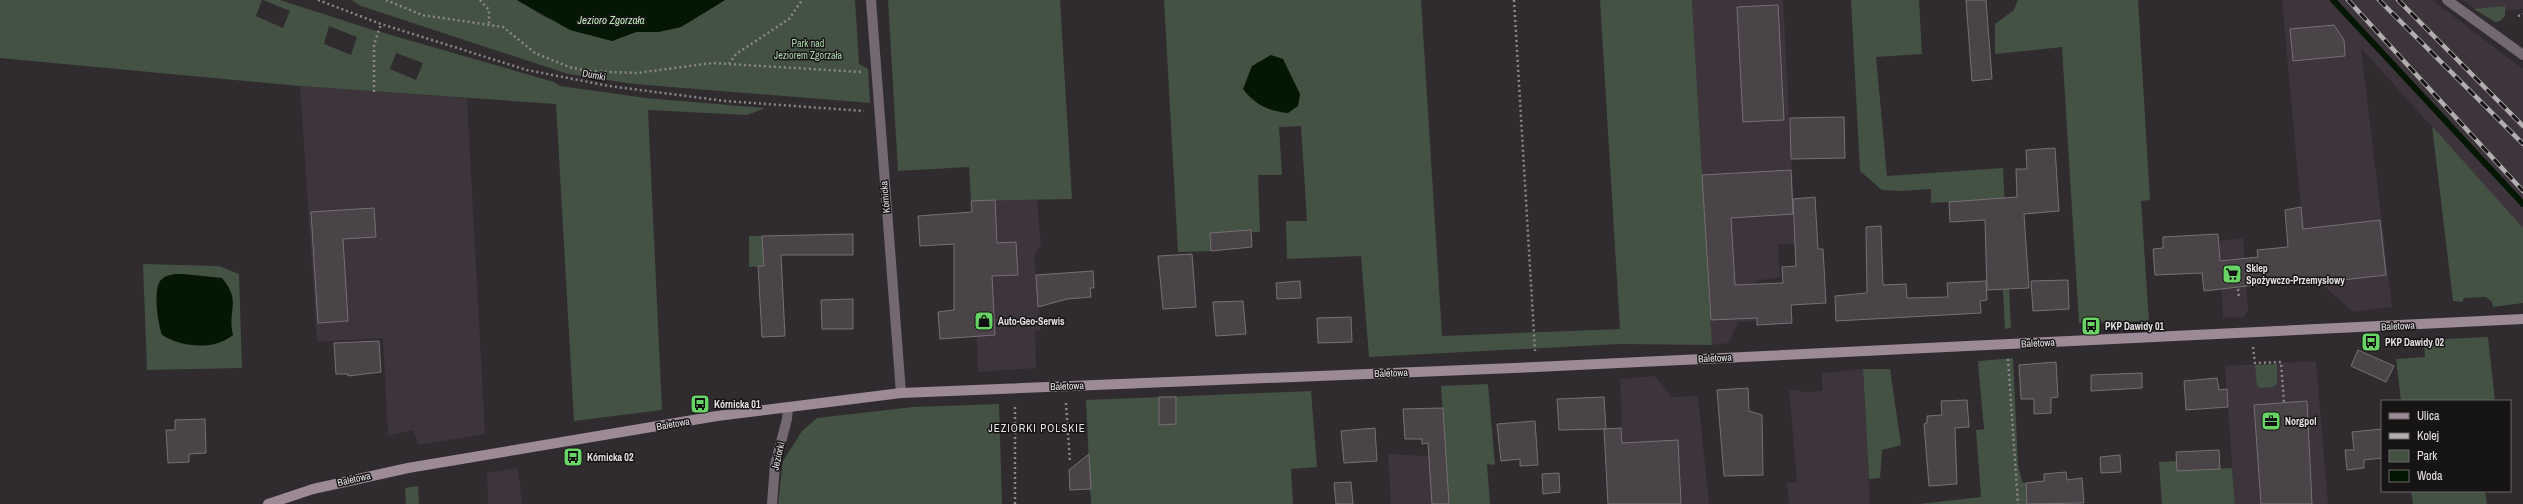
<svg xmlns="http://www.w3.org/2000/svg" width="2523" height="504" viewBox="0 0 2523 504" font-family="'Archivo Narrow',sans-serif">
<style>
.built{fill:#3e343b}
.green{fill:#435242;fill-rule:evenodd}
.water{fill:#041604}
.lines{fill:none;stroke-linecap:round;stroke-linejoin:round}
.stream{stroke:#041604;stroke-width:6}
.building{fill:#4a4448;stroke:#767075}
.path{stroke:#8b878a;stroke-width:2.5;stroke-dasharray:2 3;stroke-linecap:butt}
.lane{stroke:#746871;stroke-width:10}
.street{stroke:#746871;stroke-width:10}
.secondary{stroke:#9d8a97;stroke-width:10}
.rail-casing{stroke:#b1aeb0;stroke-width:4.5}
.rail{stroke:#171416;stroke-width:3;stroke-dasharray:9;stroke-linecap:butt}
.labels{text-anchor:middle;dominant-baseline:central;stroke-width:3;stroke-linejoin:round;paint-order:stroke}
.park-label{font-size:10px;fill:#add6aa;stroke:#171416}
.street-label{font-size:10px;fill:#e6e3e5;stroke:#171416}
.poi-label{font-size:10px;font-weight:bold;fill:#e6e3e5;stroke:#171416;text-anchor:start}
.water-label{font-size:11px;font-style:italic;fill:#bee8bb;stroke:#171416}
.neighbourhood-label{font-size:11px;letter-spacing:1px;fill:#e6e3e5;stroke:#171416}
</style>
<rect width="100%" height="100%" fill="#302b2f"/>
<g class="built">
<path d="M 1692,0 L 1783,0 L 1796,244 L 1778,244 L 1780,277 L 1755,281 L 1757,321 L 1738,322 L 1729,343 L 1712,345 Z"/>
<path d="M 2282,0 L 2432,0 L 2523,69 L 2523,228 L 2361,48 L 2392,307 L 2353,312 L 2322,284 L 2308,285 Z"/>
<path d="M 2463,0 L 2523,0 L 2523,9 L 2481,13 Z"/>
<path d="M 300,86 L 467,98 L 485,434 L 418,445 L 413,430 L 388,436 L 383,338 L 317,342 Z"/>
<path d="M 1037,199 L 1041,246 L 1034,256 L 1041,330 L 1035,331 L 1036,368 L 978,372 L 971,201 Z"/>
<path d="M 2243,238 L 2248,311 L 2244,317 L 2223,318 L 2219,241 Z"/>
<path d="M 2316,361 L 2328,504 L 2235,504 L 2225,366 Z"/>
<path d="M 1863,369 L 1870,504 L 1789,504 L 1787,483 L 1797,482 L 1789,389 L 1804,392 L 1822,391 L 1822,373 Z"/>
<path d="M 1655,376 L 1672,397 L 1698,396 L 1709,504 L 1625,504 L 1620,379 Z"/>
<path d="M 1388,454 L 1429,456 L 1449,504 L 1391,504 Z"/>
<path d="M 518,468 L 522,504 L 488,504 L 487,473 Z"/>
</g>
<g class="green">
<path d="M 0,0 L 262,0 L 256,16 L 283,28 L 290,11 L 263,0 L 280,0 L 370,29 L 554,82 L 560,86 L 646,98 L 765,108 L 747,115 L 648,110 L 662,410 L 574,421 L 556,104 L 300,86 L 0,58 ZM 329,26 L 357,37 L 351,55 L 324,44 ZM 396,53 L 423,63 L 416,80 L 390,69 Z"/>
<path d="M 351,0 L 517,0 L 545,17 L 612,41 L 636,32 L 658,32 L 681,27 L 725,0 L 855,0 L 859,64 L 868,69 L 870,103 L 634,84 L 568,74 L 361,6 Z"/>
<path d="M 888,0 L 1060,0 L 1072,199 L 971,201 L 969,167 L 898,171 Z"/>
<path d="M 1164,0 L 1421,0 L 1442,336 L 1620,329 L 1600,0 L 1692,0 L 1712,345 L 1620,344 L 1369,357 L 1361,256 L 1287,259 L 1286,221 L 1307,221 L 1301,126 L 1279,127 L 1282,175 L 1258,175 L 1260,232 L 1251,232 L 1250,230 L 1211,233 L 1211,251 L 1178,252 Z"/>
<path d="M 1851,0 L 1919,0 L 1922,54 L 1876,57 L 1887,176 L 2003,168 L 2011,328 L 2005,329 L 1998,199 L 1931,203 L 1931,189 L 1902,191 L 1882,190 L 1860,171 Z"/>
<path d="M 2018,0 L 2138,0 L 2150,200 L 2141,201 L 2149,321 L 2079,323 L 2062,47 L 1995,54 L 1995,24 L 2014,10 Z"/>
<path d="M 2505,6 L 2505,16 L 2500,21 L 2495,22 L 2474,9 Z"/>
<path d="M 2432,126 L 2523,228 L 2523,303 L 2493,307 L 2492,302 L 2486,297 L 2464,298 L 2462,302 L 2453,301 Z"/>
<path d="M 749,236 L 762,236 L 764,249 L 763,266 L 749,267 Z"/>
<path d="M 143,264 L 219,266 L 239,274 L 242,368 L 147,370 Z"/>
<path d="M 2488,337 L 2495,401 L 2401,401 L 2396,359 L 2425,357 L 2424,340 Z"/>
<path d="M 2013,358 L 2018,464 L 2022,482 L 2026,483 L 2027,504 L 1919,504 L 1981,497 L 1976,430 L 1984,429 L 1978,364 L 1979,361 Z"/>
<path d="M 2277,364 L 2277,384 L 2272,387 L 2260,388 L 2257,385 L 2255,365 Z"/>
<path d="M 1863,369 L 1890,369 L 1901,445 L 1882,450 L 1880,478 L 1869,479 Z"/>
<path d="M 1488,384 L 1495,465 L 1487,464 L 1490,504 L 1449,504 L 1441,386 Z"/>
<path d="M 1311,391 L 1317,467 L 1291,469 L 1293,504 L 1091,504 L 1086,400 Z"/>
<path d="M 999,404 L 1002,504 L 778,504 L 783,461 L 802,431 L 817,418 L 913,407 Z"/>
<path d="M 2177,461 L 2178,471 L 2232,468 L 2235,504 L 2162,504 L 2159,462 Z"/>
<path d="M 418,486 L 419,504 L 406,504 L 405,488 Z"/>
<path d="M 2411,491 L 2485,491 L 2487,504 L 2413,504 Z"/>
</g>
<g class="water">
<path d="M 517,0 L 725,0 L 681,27 L 658,32 L 636,32 L 612,41 L 570,30 Z"/>
<path d="M 1271,55 L 1283,59 L 1300,94 L 1298,106 L 1288,113 C 1269,111 1255,105 1243,89 L 1252,66 Z"/>
<path d="M 183,274 L 222,278 C 242,302 227,309 233,335 C 214,351 181,347 162,335 C 158,323 153,292 160,281 C 165,274 175,274 183,274 Z"/>
</g>
<g class="lines">
<path class="stream" d="M 2333,0 L 2523,204"/>
</g>
<g class="building">
<path d="M 1966,0 L 1986,0 L 1992,79 L 1972,81 Z"/>
<path d="M 1778,5 L 1784,120 L 1743,122 L 1737,7 Z"/>
<path d="M 2334,25 L 2344,40 L 2345,56 L 2293,61 L 2290,29 Z"/>
<path d="M 1844,117 L 1845,158 L 1791,159 L 1790,118 Z"/>
<path d="M 2055,148 L 2059,211 L 2024,214 L 2029,288 L 1987,290 L 1985,220 L 1950,222 L 1949,202 L 2017,197 L 2016,169 L 2027,169 L 2026,150 Z"/>
<path d="M 1791,170 L 1793,214 L 1731,218 L 1735,285 L 1783,283 L 1782,267 L 1796,266 L 1793,199 L 1815,197 L 1818,249 L 1823,249 L 1826,303 L 1791,305 L 1792,323 L 1757,325 L 1757,318 L 1711,320 L 1702,175 Z"/>
<path d="M 995,200 L 997,243 L 1016,242 L 1018,275 L 992,276 L 995,335 L 940,339 L 938,312 L 954,310 L 954,244 L 920,246 L 918,216 L 972,212 L 971,201 Z"/>
<path d="M 2301,207 L 2303,229 L 2380,220 L 2386,275 L 2325,282 L 2324,277 L 2204,291 L 2202,273 L 2155,275 L 2153,249 L 2163,248 L 2163,237 L 2218,234 L 2220,261 L 2258,257 L 2257,250 L 2288,247 L 2285,210 Z"/>
<path d="M 374,208 L 376,237 L 343,239 L 348,321 L 318,323 L 311,212 Z"/>
<path d="M 1881,226 L 1883,285 L 1906,284 L 1907,298 L 1948,297 L 1947,283 L 1986,281 L 1987,300 L 1980,301 L 1981,313 L 1836,321 L 1835,296 L 1867,293 L 1866,227 Z"/>
<path d="M 1251,230 L 1252,247 L 1211,251 L 1210,233 Z"/>
<path d="M 853,234 L 853,255 L 781,255 L 785,336 L 762,337 L 758,266 L 764,266 L 762,236 Z"/>
<path d="M 1192,254 L 1196,307 L 1163,309 L 1158,256 Z"/>
<path d="M 1093,271 L 1094,288 L 1090,288 L 1091,297 L 1067,299 L 1038,307 L 1036,275 Z"/>
<path d="M 2068,280 L 2069,309 L 2033,311 L 2031,281 Z"/>
<path d="M 1300,281 L 1301,298 L 1277,299 L 1276,283 Z"/>
<path d="M 853,299 L 853,329 L 822,329 L 821,300 Z"/>
<path d="M 1243,301 L 1246,334 L 1216,336 L 1213,302 Z"/>
<path d="M 1351,317 L 1352,342 L 1318,343 L 1317,318 Z"/>
<path d="M 379,341 L 381,372 L 348,376 L 348,374 L 336,374 L 334,343 Z"/>
<path d="M 2358,350 L 2394,366 L 2386,382 L 2351,366 Z"/>
<path d="M 2056,362 L 2058,397 L 2051,398 L 2051,413 L 2034,414 L 2034,399 L 2021,399 L 2019,365 Z"/>
<path d="M 2142,373 L 2142,388 L 2091,391 L 2091,375 Z"/>
<path d="M 2217,378 L 2219,390 L 2227,389 L 2228,407 L 2186,410 L 2184,381 Z"/>
<path d="M 1748,388 L 1749,411 L 1762,415 L 1763,475 L 1724,476 L 1717,390 Z"/>
<path d="M 1159,397 L 1176,397 L 1176,424 L 1159,425 Z"/>
<path d="M 1604,397 L 1606,429 L 1559,430 L 1557,399 Z"/>
<path d="M 1967,400 L 1969,427 L 1955,428 L 1957,484 L 1929,486 L 1924,424 L 1927,423 L 1927,416 L 1942,415 L 1941,401 Z"/>
<path d="M 2307,401 L 2312,504 L 2261,504 L 2254,405 Z"/>
<path d="M 1443,408 L 1449,504 L 1432,504 L 1428,443 L 1422,444 L 1422,439 L 1405,439 L 1403,409 Z"/>
<path d="M 205,419 L 206,453 L 189,454 L 189,462 L 168,463 L 166,430 L 175,430 L 175,420 Z"/>
<path d="M 1535,421 L 1538,465 L 1520,466 L 1520,459 L 1501,461 L 1497,424 Z"/>
<path d="M 1375,428 L 1377,461 L 1344,463 L 1341,431 Z"/>
<path d="M 1621,428 L 1622,443 L 1678,440 L 1681,504 L 1608,504 L 1604,429 Z"/>
<path d="M 2382,429 L 2382,458 L 2364,460 L 2364,468 L 2347,470 L 2345,450 L 2354,450 L 2352,432 Z"/>
<path d="M 2219,450 L 2220,469 L 2177,471 L 2176,452 Z"/>
<path d="M 1089,454 L 1091,489 L 1070,490 L 1069,470 Z"/>
<path d="M 2120,455 L 2121,472 L 2101,473 L 2100,457 Z"/>
<path d="M 2066,472 L 2067,480 L 2082,478 L 2084,503 L 2027,504 L 2026,483 L 2044,481 L 2044,474 Z"/>
<path d="M 1559,473 L 1560,492 L 1543,494 L 1542,474 Z"/>
<path d="M 1351,482 L 1353,504 L 1336,504 L 1334,483 Z"/>
</g>
<g class="lines">
<g class="path">
<path d="M 318,0 L 381,24 L 527,70 L 609,86 L 725,101 L 864,111"/>
<path d="M 386,0 L 422,15 L 503,27 L 535,53 L 569,67 L 587,71 L 637,73 L 712,63 L 861,72"/>
<path d="M 480,0 L 489,10 L 489,26"/>
<path d="M 1514,0 L 1535,351"/>
<path d="M 2518,16 L 2523,14"/>
<path d="M 729,64 L 736,54 L 789,19 L 802,0"/>
<path d="M 374,92 L 374,45 L 381,24"/>
<path d="M 2238,289 L 2239,298"/>
<path d="M 2253,347 L 2255,363 L 2281,362 L 2284,403"/>
<path d="M 2008,359 L 2018,504"/>
<path d="M 1066,403 L 1070,462"/>
<path d="M 1015,504 L 1015,405"/>
</g>
<path class="lane" d="M 2447,0 L 2523,55"/>
<g class="street">
<path d="M 871,0 L 901,393"/>
<path d="M 772,504 L 775,465 L 787,419 L 788,408"/>
</g>
<path class="secondary" d="M 268,504 L 313,489 L 408,468 L 717,416 L 901,393 L 1536,367 L 2523,319"/>
<defs>
<g id="rail">
<path d="M 2348,0 L 2523,191"/>
<path d="M 2379,0 L 2523,144"/>
<path d="M 2398,0 L 2523,126"/>
</g>
</defs>
<use href="#rail" class="rail-casing"/>
<use href="#rail" class="rail"/>
</g>
<defs>
<symbol id="supermarket-square" viewBox="-11 -11 22 22"><rect x="-9" y="-9" width="18" height="18" rx="4" fill="#68d465" stroke="#171416"/><path d="M-6-5.5h2.5l.6 2H6L4.5 2H-2.5L-4.4-4H-6ZM-1.5 3.2a1.3 1.3 0 1 0 .1 0ZM3 3.2a1.3 1.3 0 1 0 .1 0Z" fill="#111"/></symbol>
<symbol id="shop-square" viewBox="-11 -11 22 22"><rect x="-9" y="-9" width="18" height="18" rx="4" fill="#68d465" stroke="#171416"/><path d="M-5-2.5h2.3a2.7 3.5 0 0 1 5.4 0H5L5.5 6h-11ZM-1.5-2.5h3a1.5 2.3 0 0 0-3 0Z" fill="#111"/></symbol>
<symbol id="bus-square" viewBox="-11 -11 22 22"><rect x="-9" y="-9" width="18" height="18" rx="4" fill="#68d465" stroke="#171416"/><path d="M-5-6H5V4H4V6H2V4H-2V6H-4V4H-5ZM-3.5-4V0h7V-4ZM-3.5 1.2v1.5H-2V1.2ZM2 1.2v1.5H3.5V1.2Z" fill="#111"/></symbol>
<symbol id="office-square" viewBox="-11 -11 22 22"><rect x="-9" y="-9" width="18" height="18" rx="4" fill="#68d465" stroke="#171416"/><path d="M-6-3h4V-5.5h4V-3h4V5H-6ZM-1-4.5V-3h2v-1.5ZM-6 0V1H6V0Z" fill="#111"/></symbol>
</defs>
<g fill-rule="evenodd">
<use href="#supermarket-square" x="2221" y="263" width="22" height="22"/>
<use href="#shop-square" x="973" y="310" width="22" height="22"/>
<use href="#bus-square" x="2080" y="315" width="22" height="22"/>
<use href="#bus-square" x="2360" y="331" width="22" height="22"/>
<use href="#bus-square" x="689" y="393" width="22" height="22"/>
<use href="#office-square" x="2260" y="410" width="22" height="22"/>
<use href="#bus-square" x="562" y="446" width="22" height="22"/>
</g>
<g class="labels">
<g class="park-label">
<text x="808" y="43">Park nad<tspan x="808" dy="12">Jeziorem Zgorzała</tspan></text>
</g>
<g class="street-label">
<text transform="translate(594 75) rotate(11)">Dumki</text>
<text transform="translate(885 197) rotate(-95)">Kórnicka</text>
<text transform="translate(2398 326) rotate(-3)">Baletowa</text>
<text transform="translate(2038 343) rotate(-3)">Baletowa</text>
<text transform="translate(1715 358) rotate(-3)">Baletowa</text>
<text transform="translate(1391 373) rotate(-2)">Baletowa</text>
<text transform="translate(1067 386) rotate(-2)">Baletowa</text>
<text transform="translate(673 424) rotate(-10)">Baletowa</text>
<text transform="translate(778 456) rotate(-77)">Jeziorki</text>
<text transform="translate(354 479) rotate(-13)">Baletowa</text>
</g>
<g class="poi-label">
<text x="2246" y="268">Sklep<tspan x="2246" dy="12">Spożywczo-Przemysłowy</tspan></text>
<text x="998" y="321">Auto-Geo-Serwis</text>
<text x="2105" y="326">PKP Dawidy 01</text>
<text x="2385" y="342">PKP Dawidy 02</text>
<text x="714" y="404">Kórnicka 01</text>
<text x="2285" y="421">Norgpol</text>
<text x="587" y="457">Kórnicka 02</text>
</g>
<g class="water-label">
<text x="611" y="20">Jezioro Zgorzała</text>
</g>
<g class="neighbourhood-label">
<text x="1037" y="428">JEZIORKI POLSKIE</text>
</g>
</g>
<rect x="2381" y="400" width="130" height="92" fill="#171416" stroke="#6a6769"/>
<rect x="2389" y="413" width="20" height="6" fill="#9d8a97" stroke="#6a6769"/>
<text x="2417" y="420" font-size="12" fill="#e6e3e5">Ulica</text>
<rect x="2389" y="433" width="20" height="6" fill="#b1aeb0" stroke="#6a6769"/>
<text x="2417" y="440" font-size="12" fill="#e6e3e5">Kolej</text>
<rect x="2389" y="450" width="20" height="12" fill="#435242" stroke="#6a6769"/>
<text x="2417" y="460" font-size="12" fill="#e6e3e5">Park</text>
<rect x="2389" y="470" width="20" height="12" fill="#041604" stroke="#6a6769"/>
<text x="2417" y="480" font-size="12" fill="#e6e3e5">Woda</text>
</svg>
